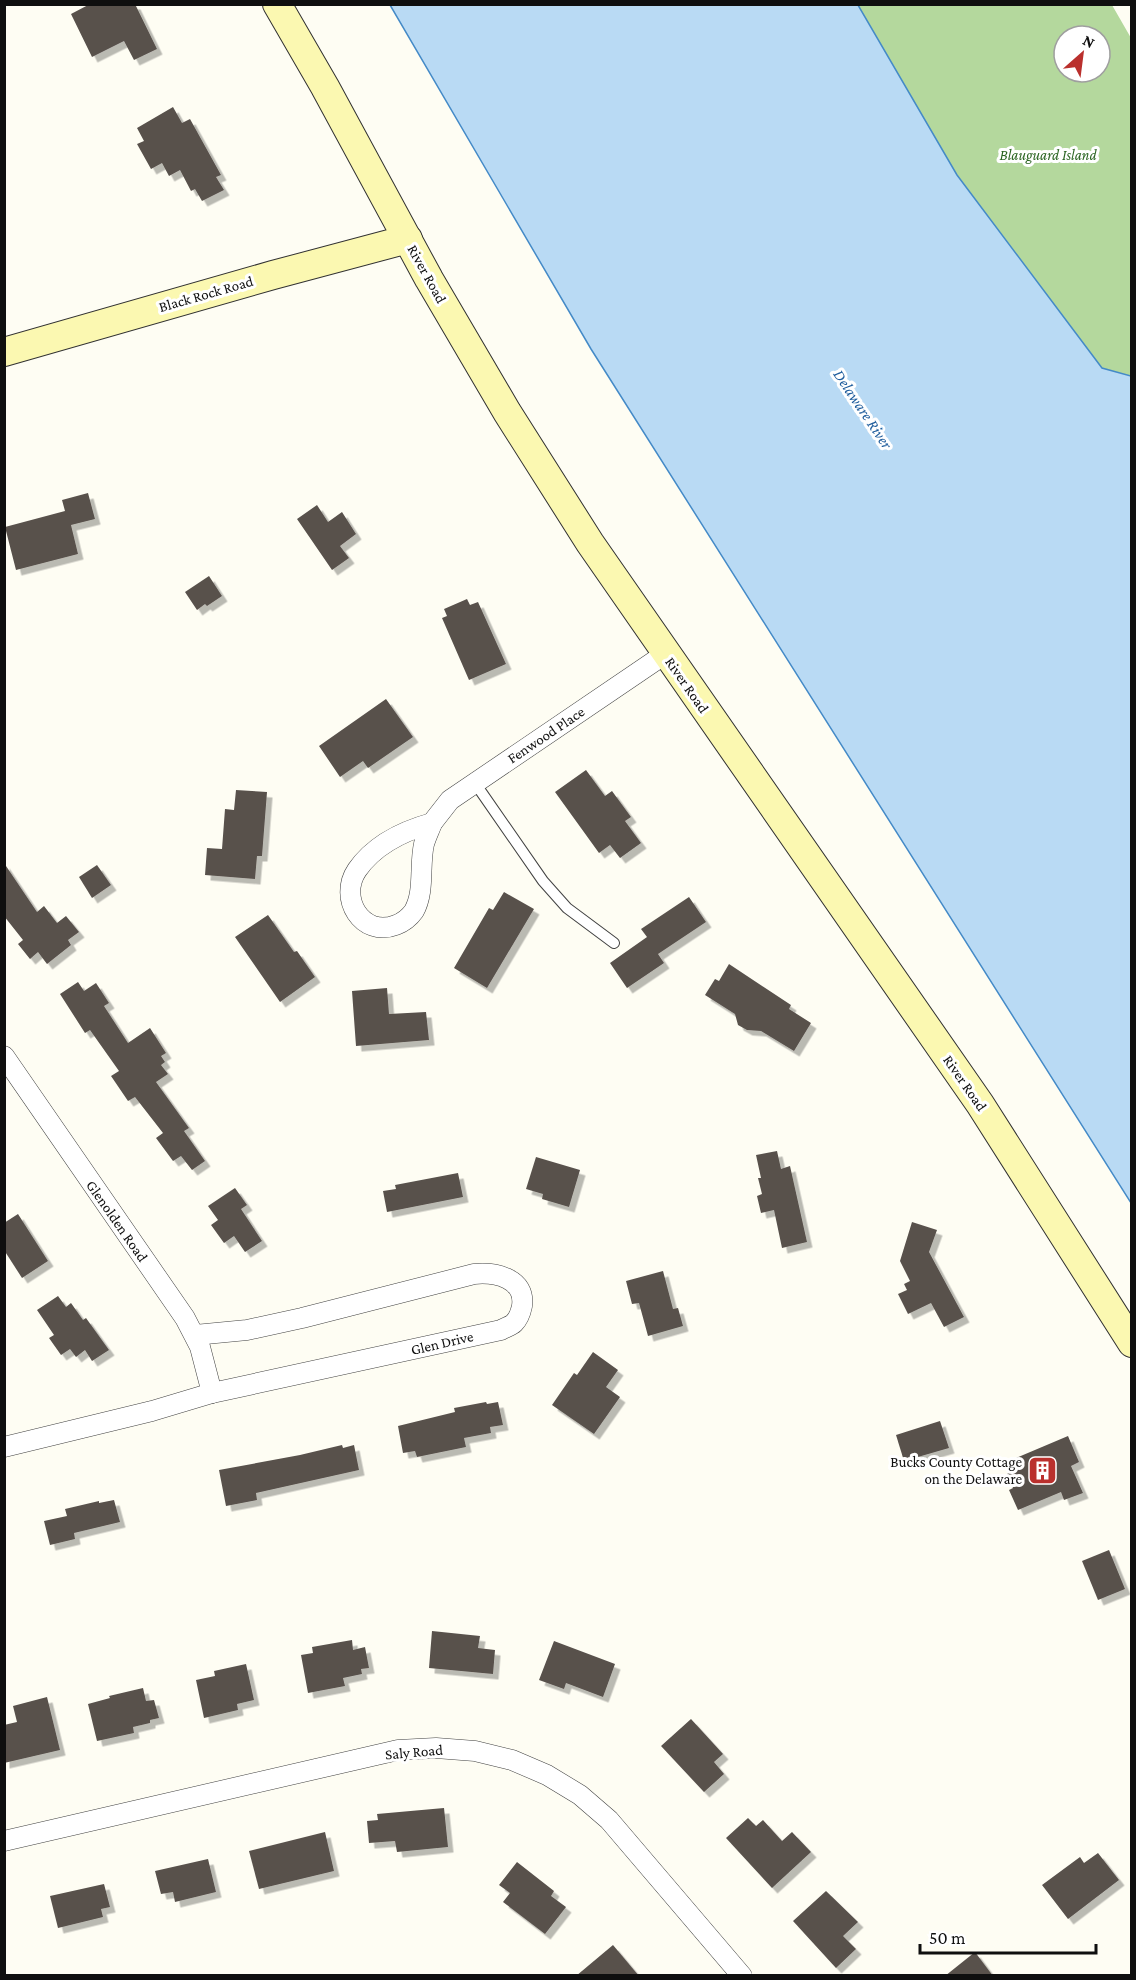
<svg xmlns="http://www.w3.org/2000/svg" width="1136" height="1980" viewBox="0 0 1136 1980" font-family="'Crimson Pro',serif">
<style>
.forest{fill:#b4d89d;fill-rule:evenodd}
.water{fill:#b9daf4;stroke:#448ac7;stroke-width:1.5}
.building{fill:#58514c;filter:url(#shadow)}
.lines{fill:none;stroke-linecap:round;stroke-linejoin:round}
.lane-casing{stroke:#424242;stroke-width:12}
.street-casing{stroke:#424242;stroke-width:21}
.secondary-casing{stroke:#313131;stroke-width:30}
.lane{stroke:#fff;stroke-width:10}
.street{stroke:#fff;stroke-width:20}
.secondary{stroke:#fbf8b1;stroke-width:28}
.labels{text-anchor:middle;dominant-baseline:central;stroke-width:6;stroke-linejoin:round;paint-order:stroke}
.park-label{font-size:15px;font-style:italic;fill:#2b6522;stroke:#fff}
.street-label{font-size:15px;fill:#0f0f0f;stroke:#fff}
.poi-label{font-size:15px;fill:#0f0f0f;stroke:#fff;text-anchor:end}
.water-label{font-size:16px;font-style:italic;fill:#1e5c9c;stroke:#fff}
</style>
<defs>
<filter id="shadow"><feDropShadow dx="5.5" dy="5.5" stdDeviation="0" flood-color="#0004"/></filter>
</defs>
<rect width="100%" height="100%" fill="#fefdf3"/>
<path class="forest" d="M 858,5 L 1112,5 L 1131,38 L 1131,376 L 1102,368 L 957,175 ZM 1064,36 L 1100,36 L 1100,72 L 1064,72 Z"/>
<path class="water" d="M 390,5 L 858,5 L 957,175 L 1102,368 L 1131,376 L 1131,1203 L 591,349 Z"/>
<g class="building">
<path d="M 90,4 L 135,4 L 157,49 L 134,60 L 124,41 L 92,57 L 71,14 Z"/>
<path d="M 173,107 L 182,123 L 190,119 L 221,175 L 216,177 L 224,190 L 202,201 L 195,189 L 191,191 L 180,170 L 169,176 L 162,163 L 151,169 L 137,144 L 144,141 L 137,128 Z"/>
<path d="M 88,493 L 95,519 L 71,525 L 78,554 L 16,570 L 5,527 L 65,511 L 62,500 Z"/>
<path d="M 317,505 L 328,522 L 342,512 L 356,534 L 340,546 L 349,558 L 332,570 L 297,519 Z"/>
<path d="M 209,576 L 222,596 L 207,606 L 205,604 L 197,610 L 185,592 Z"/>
<path d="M 467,599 L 470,605 L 478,602 L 506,664 L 469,680 L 442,618 L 447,616 L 444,609 Z"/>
<path d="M 386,699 L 413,737 L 368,768 L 363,761 L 340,777 L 319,746 Z"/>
<path d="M 586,770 L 605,796 L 612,791 L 631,817 L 625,821 L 641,843 L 620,858 L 610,845 L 599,853 L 555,792 Z"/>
<path d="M 236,790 L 267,792 L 262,856 L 257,856 L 255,879 L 205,875 L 207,848 L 222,849 L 225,809 L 234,810 Z"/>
<path d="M 4,863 L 37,912 L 44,906 L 57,923 L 66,916 L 79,932 L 68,940 L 71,945 L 47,964 L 38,952 L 30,959 L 18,944 L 23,940 L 4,916 Z"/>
<path d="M 97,865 L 111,885 L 92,898 L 79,877 Z"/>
<path d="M 504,892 L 534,909 L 487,988 L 454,968 L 489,908 L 493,910 Z"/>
<path d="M 689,897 L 706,922 L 658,954 L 664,963 L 627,988 L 610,963 L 647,937 L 641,929 Z"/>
<path d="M 268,915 L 294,952 L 297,951 L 315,977 L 280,1002 L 235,937 Z"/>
<path d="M 729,964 L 791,1005 L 789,1009 L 811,1023 L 794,1051 L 761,1031 L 747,1030 L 738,1025 L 735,1014 L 705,995 L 715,979 L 719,981 Z"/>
<path d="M 78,982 L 84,991 L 96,983 L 109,1003 L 104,1006 L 128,1043 L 150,1028 L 166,1053 L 161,1056 L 165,1062 L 161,1065 L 168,1074 L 156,1082 L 189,1128 L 184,1131 L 205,1161 L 192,1170 L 181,1156 L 173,1161 L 156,1138 L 163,1133 L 135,1097 L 128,1101 L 111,1076 L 119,1071 L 90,1030 L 85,1033 L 60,994 Z"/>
<path d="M 387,988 L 389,1014 L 426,1012 L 429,1040 L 356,1046 L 352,991 Z"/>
<path d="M 777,1151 L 781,1169 L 790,1166 L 807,1242 L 782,1248 L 774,1210 L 761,1213 L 757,1196 L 762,1194 L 758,1178 L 761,1178 L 756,1155 Z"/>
<path d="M 536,1157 L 580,1170 L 569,1207 L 542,1199 L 543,1194 L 526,1189 Z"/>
<path d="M 458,1173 L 463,1197 L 387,1212 L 383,1191 L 396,1189 L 395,1185 Z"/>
<path d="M 235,1188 L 247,1205 L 241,1209 L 262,1241 L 245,1252 L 234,1236 L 224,1243 L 211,1225 L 218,1220 L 208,1206 Z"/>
<path d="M 18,1214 L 48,1261 L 22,1278 L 4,1250 L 4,1223 Z"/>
<path d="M 912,1222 L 937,1230 L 929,1252 L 964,1317 L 944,1327 L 931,1303 L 908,1314 L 898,1294 L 907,1290 L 904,1284 L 910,1281 L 900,1261 Z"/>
<path d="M 663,1271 L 673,1309 L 678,1308 L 683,1326 L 648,1336 L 639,1303 L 632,1304 L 626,1281 Z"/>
<path d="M 58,1296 L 66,1307 L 71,1303 L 83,1320 L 86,1318 L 109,1350 L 92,1361 L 85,1350 L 76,1357 L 70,1349 L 61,1355 L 49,1338 L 54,1335 L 37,1310 Z"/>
<path d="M 593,1352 L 618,1370 L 606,1387 L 620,1397 L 594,1434 L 552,1405 L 574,1373 L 577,1375 Z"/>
<path d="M 486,1402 L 487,1404 L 498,1402 L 503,1425 L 490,1427 L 491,1433 L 464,1438 L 466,1447 L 417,1457 L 415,1451 L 403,1453 L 398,1426 L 455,1412 L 454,1408 Z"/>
<path d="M 940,1421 L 949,1448 L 904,1461 L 896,1435 Z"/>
<path d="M 1068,1436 L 1079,1462 L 1071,1466 L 1083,1493 L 1064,1500 L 1061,1492 L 1018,1510 L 1009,1490 L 1013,1488 L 1007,1474 L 1020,1468 L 1016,1458 Z"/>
<path d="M 342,1445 L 343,1448 L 354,1445 L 359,1470 L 256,1493 L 257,1500 L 226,1506 L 219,1470 L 300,1455 Z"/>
<path d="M 114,1500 L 120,1522 L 74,1533 L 75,1539 L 50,1545 L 44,1521 L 67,1516 L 65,1509 L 99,1501 L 99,1503 Z"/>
<path d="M 1109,1550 L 1125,1589 L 1098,1600 L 1082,1561 Z"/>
<path d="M 432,1631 L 480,1636 L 478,1648 L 495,1650 L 493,1674 L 429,1668 Z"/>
<path d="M 352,1640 L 353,1650 L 365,1647 L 369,1668 L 361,1669 L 362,1674 L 343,1678 L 345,1686 L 308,1693 L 301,1655 L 313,1653 L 312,1647 Z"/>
<path d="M 554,1641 L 615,1664 L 603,1697 L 566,1683 L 564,1689 L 539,1680 Z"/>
<path d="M 246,1664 L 254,1700 L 237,1704 L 238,1710 L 204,1718 L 196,1680 L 215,1676 L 214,1671 Z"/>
<path d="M 143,1688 L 146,1701 L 154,1700 L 159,1718 L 150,1720 L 150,1723 L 133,1727 L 134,1733 L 97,1741 L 88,1704 L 110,1698 L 109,1696 Z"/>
<path d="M 47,1697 L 60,1750 L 4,1763 L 4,1725 L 17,1722 L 13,1706 Z"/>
<path d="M 691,1719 L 723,1754 L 714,1762 L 724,1774 L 704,1792 L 661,1746 Z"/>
<path d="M 444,1808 L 448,1847 L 397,1852 L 395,1841 L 369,1843 L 367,1821 L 378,1820 L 377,1814 Z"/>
<path d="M 748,1818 L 756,1826 L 763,1820 L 782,1841 L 792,1832 L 811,1852 L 772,1888 L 726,1838 Z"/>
<path d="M 325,1832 L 334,1871 L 259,1889 L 249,1851 Z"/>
<path d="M 1098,1853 L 1119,1880 L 1068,1919 L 1042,1885 L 1080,1857 L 1084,1863 Z"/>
<path d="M 208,1859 L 216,1892 L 175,1902 L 173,1892 L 161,1894 L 155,1871 Z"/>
<path d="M 517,1862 L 554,1891 L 551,1896 L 566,1907 L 545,1934 L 503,1902 L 510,1893 L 499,1885 Z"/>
<path d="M 104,1884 L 110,1907 L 101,1909 L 103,1917 L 58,1928 L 50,1896 Z"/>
<path d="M 826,1891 L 858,1922 L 843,1936 L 856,1949 L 836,1968 L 793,1921 Z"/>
<path d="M 613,1945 L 639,1976 L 576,1976 Z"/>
<path d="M 975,1952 L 993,1976 L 945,1976 Z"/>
</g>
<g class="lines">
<defs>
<path id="lane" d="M 475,783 L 543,881 L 567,908 L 614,943"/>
<g id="street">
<path d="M 432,823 C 430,829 426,837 424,844 C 419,866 425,891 414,911 C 409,918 404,922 396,925 C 362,938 338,898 357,870 C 375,844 403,831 432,823 Z"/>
<path d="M 432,823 L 450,800 L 665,654"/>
<path d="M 4,1056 L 185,1318 L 200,1347 L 212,1393"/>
<path d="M 4,1447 L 152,1411 L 212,1393 L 501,1330 C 504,1328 511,1326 514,1323 C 518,1319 521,1311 522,1306 C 526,1278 495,1272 474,1274 L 302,1318 L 247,1330 L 195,1335"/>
<path d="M 4,1841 L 398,1750 L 436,1748 L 475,1751 L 512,1760 L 547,1775 L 580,1795 L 609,1820 L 742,1976"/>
</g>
<g id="secondary">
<path d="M 277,4 L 325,87 L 429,279 L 507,412 L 590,543 L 980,1104 L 1132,1343"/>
<path d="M 4,352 L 273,275 L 408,239"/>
</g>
</defs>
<use href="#lane" class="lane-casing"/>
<use href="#street" class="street-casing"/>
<use href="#secondary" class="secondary-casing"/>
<use href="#lane" class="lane"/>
<use href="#street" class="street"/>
<use href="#secondary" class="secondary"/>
</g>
<defs>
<symbol id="building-square" viewBox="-11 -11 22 22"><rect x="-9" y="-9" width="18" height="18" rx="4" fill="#ba302d" stroke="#fff"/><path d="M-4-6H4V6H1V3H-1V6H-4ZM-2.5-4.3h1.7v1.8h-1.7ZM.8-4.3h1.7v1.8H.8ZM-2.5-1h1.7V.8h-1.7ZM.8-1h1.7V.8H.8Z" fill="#fff"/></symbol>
</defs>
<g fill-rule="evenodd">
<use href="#building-square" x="1026" y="1454" width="33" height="33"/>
</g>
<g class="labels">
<g class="park-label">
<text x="1048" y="155">Blauguard Island</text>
</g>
<g class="street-label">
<text transform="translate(427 274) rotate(61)">River Road</text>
<text transform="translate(206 294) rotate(-16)">Black Rock Road</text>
<text transform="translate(687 685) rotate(55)">River Road</text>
<text transform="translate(546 735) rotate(-34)">Fenwood Place</text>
<text transform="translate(965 1083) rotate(55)">River Road</text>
<text transform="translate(117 1221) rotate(55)">Glenolden Road</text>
<text transform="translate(442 1343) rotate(-13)">Glen Drive</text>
<text transform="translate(414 1752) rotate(-5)">Saly Road</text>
</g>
<g class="poi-label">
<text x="1022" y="1462">Bucks County Cottage<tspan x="1022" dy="17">on the Delaware</tspan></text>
</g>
<g class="water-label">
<text transform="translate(863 409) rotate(56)">Delaware River</text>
</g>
</g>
<rect width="1136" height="1980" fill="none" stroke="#0f0f0f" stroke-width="12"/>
<g transform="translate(1082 54) rotate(28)"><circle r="28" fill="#ffffff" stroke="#9f9f9f" stroke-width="1.5"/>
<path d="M0-4.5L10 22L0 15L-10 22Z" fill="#ba302d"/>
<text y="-9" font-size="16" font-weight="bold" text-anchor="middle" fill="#0f0f0f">N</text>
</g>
<path d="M920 1944v9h176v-9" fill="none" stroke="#0f0f0f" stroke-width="3"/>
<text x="929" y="1944" font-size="18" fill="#0f0f0f" stroke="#ffffff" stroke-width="4.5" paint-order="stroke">50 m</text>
</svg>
